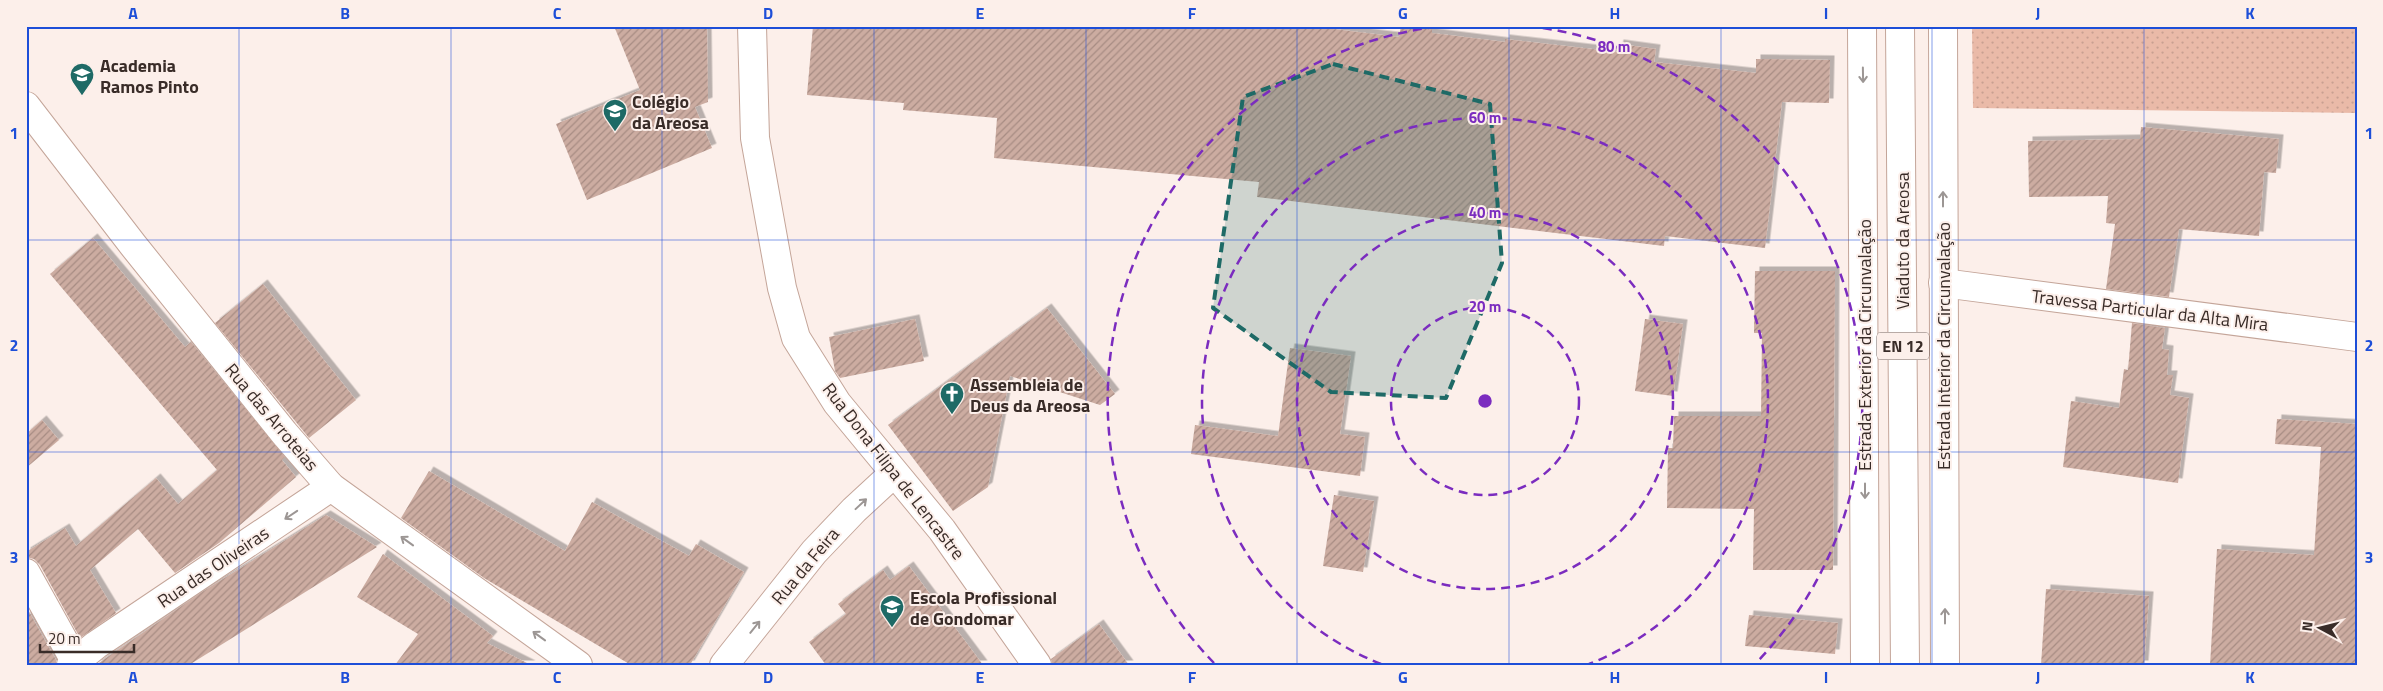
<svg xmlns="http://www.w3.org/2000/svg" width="2383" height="691" viewBox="0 0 2383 691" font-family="'Titillium Web',sans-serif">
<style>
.green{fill:url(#green-dots)}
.building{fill:url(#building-hatch);filter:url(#shadow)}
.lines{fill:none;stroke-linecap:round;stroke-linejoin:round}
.minor-casing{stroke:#c4a599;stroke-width:30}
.major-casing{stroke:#c4a599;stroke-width:30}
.minor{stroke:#fff;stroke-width:28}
.major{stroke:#fff;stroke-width:28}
.oneway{stroke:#9c9694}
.marked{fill:#1e6a66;fill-opacity:0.2;stroke:#1e6a66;stroke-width:4;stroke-dasharray:10 6;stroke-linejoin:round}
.grid{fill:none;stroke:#1d4ed8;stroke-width:1;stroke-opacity:0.55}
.ring{fill:none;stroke:#7b2cbf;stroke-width:2.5;stroke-dasharray:9 6}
.labels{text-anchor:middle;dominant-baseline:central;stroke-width:4;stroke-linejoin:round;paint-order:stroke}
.shield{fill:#fcefea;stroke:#746662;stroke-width:1}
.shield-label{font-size:16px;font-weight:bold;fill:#392c28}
.poi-label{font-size:18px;font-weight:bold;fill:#392c28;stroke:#fcefea;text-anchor:start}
.street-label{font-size:18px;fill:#392c28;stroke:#fcefea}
.centre{fill:#7b2cbf;stroke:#fcefea;stroke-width:2.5}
.ring-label{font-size:15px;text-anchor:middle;font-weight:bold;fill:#7b2cbf;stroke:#fcefea;stroke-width:4;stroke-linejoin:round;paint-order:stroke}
.neatline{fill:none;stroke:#1d4ed8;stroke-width:2}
.grid-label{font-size:16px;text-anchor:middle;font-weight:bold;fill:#1d4ed8}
</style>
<defs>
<pattern id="green-dots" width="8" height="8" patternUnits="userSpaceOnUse" patternTransform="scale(1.25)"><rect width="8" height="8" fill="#eabaa8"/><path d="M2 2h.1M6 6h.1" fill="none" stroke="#c9a091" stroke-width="1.8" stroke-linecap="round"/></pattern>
<pattern id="building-hatch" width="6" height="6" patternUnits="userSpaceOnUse" patternTransform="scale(1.25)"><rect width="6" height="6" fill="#ccaca1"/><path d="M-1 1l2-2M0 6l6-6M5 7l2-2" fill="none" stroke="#a78c83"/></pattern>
<filter id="shadow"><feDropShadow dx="4.5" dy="-4.5" stdDeviation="0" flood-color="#0004"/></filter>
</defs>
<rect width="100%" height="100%" fill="#fcefea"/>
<path class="green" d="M 1972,26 L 2357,26 L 2357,113 L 1973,108 Z"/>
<g class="building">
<path d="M 614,26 L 707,26 L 708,102 L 695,107 L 712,148 L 587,200 L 556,124 L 640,90 Z"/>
<path d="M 813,26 L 1325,26 L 1325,28 L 1399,37 L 1401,26 L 1432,26 L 1432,33 L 1505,42 L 1505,39 L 1618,52 L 1619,44 L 1656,49 L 1654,62 L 1756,73 L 1756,59 L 1830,60 L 1829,103 L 1782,102 L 1765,248 L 1665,236 L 1664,246 L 1257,197 L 1259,182 L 994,158 L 997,118 L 903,110 L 904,103 L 807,95 Z"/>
<path d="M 2141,127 L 2279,139 L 2276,173 L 2264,172 L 2259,236 L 2179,229 L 2169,297 L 2106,289 L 2115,224 L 2106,223 L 2108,196 L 2029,197 L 2028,141 L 2140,139 Z"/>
<path d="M 93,238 L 185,347 L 191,342 L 285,457 L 282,460 L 296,477 L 219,543 L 175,573 L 138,529 L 90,570 L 116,613 L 80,638 L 40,565 L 34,559 L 26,557 L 26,552 L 65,528 L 76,546 L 156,478 L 178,504 L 217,470 L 50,274 Z"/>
<path d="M 1755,271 L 1835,271 L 1833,570 L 1753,570 L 1754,509 L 1667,508 L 1668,448 L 1673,448 L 1674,416 L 1761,416 L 1762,333 L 1754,333 Z"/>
<path d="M 263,284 L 356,400 L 309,438 L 215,323 Z"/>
<path d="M 1047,308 L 1115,394 L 1100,405 L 1010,376 L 988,487 L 953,511 L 888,425 Z"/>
<path d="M 915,319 L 924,361 L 840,378 L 835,371 L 829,337 Z"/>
<path d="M 1645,319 L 1683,324 L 1673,396 L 1635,391 Z"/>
<path d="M 2132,323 L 2165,328 L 2162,349 L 2169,350 L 2167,375 L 2173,375 L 2170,395 L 2189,398 L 2178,483 L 2063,467 L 2071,401 L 2119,408 L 2124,369 L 2128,370 Z"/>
<path d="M 1290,348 L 1351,356 L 1340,434 L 1365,437 L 1360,476 L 1191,454 L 1195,425 L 1278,436 Z"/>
<path d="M 2277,419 L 2357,424 L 2357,665 L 2210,665 L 2217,549 L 2314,555 L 2321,447 L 2275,444 Z"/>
<path d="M 42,420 L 59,440 L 26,468 L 26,434 Z"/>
<path d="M 429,471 L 565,551 L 592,502 L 689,556 L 696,544 L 744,572 L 690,665 L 631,665 L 484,578 L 401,518 Z"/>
<path d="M 1334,495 L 1374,501 L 1363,572 L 1323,566 Z"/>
<path d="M 326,515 L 377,547 L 189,665 L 96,665 L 202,592 Z"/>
<path d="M 383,554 L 493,636 L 487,643 L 531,665 L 395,665 L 418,634 L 357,597 Z"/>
<path d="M 909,566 L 983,665 L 826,665 L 809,642 L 846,614 L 838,604 L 883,570 L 890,580 Z"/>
<path d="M 2046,589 L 2149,596 L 2144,665 L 2041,665 Z"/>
<path d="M 26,606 L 56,660 L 56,665 L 26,665 Z"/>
<path d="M 1749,615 L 1838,623 L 1835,654 L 1745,646 Z"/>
<path d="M 1099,624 L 1129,665 L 1052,665 L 1051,659 Z"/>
</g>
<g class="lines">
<defs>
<g id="minor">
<path d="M 752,26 L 755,138 L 782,288 L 796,338 L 837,403 L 942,530 L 1037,665"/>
<path d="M 26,106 L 133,245 L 284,433 L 331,487 L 578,665"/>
<path d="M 1943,283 L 2357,337"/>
<path d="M 26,573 L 75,661"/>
<path d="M 71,665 L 96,645 L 331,487"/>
<path d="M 724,665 L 814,552 L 854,510 L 893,474"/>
</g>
<g id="major">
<path d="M 1862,26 L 1865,665"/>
<path d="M 1900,26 L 1905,665"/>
<path d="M 1943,26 L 1945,665"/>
</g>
</defs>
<use href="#minor" class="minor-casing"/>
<use href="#major" class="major-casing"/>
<use href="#minor" class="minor"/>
<use href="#major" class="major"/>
</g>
<defs><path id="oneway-shaft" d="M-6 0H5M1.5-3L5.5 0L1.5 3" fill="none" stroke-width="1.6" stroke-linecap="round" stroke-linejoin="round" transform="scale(1.25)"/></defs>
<g class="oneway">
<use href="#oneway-shaft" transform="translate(1863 75) rotate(89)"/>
<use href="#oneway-shaft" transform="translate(1943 199) rotate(-90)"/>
<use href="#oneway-shaft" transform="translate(1865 491) rotate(90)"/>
<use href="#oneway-shaft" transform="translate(861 504) rotate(-43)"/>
<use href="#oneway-shaft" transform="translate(291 515) rotate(146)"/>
<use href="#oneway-shaft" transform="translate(407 541) rotate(-144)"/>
<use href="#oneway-shaft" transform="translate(1945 616) rotate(-90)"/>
<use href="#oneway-shaft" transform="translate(755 627) rotate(-51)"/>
<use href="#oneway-shaft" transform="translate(539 636) rotate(-144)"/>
</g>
<path class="marked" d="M 1333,64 L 1490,104 L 1502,263 L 1446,398 L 1331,392 L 1213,308 L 1243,97 Z"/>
<path class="grid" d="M 239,26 L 239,665M 451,26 L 451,665M 662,26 L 662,665M 874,26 L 874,665M 1086,26 L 1086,665M 1297,26 L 1297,665M 1509,26 L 1509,665M 1721,26 L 1721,665M 1932,26 L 1932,665M 2144,26 L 2144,665M 26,240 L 2357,240M 26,452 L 2357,452"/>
<g class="ring">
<circle cx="1485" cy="401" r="94"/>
<circle cx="1485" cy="401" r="188"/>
<path d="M1381 664A283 283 0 1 1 1589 664"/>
<path d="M1214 663A377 377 0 0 1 1442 26M1528 26A377 377 0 0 1 1756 663"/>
</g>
<defs>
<symbol id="school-pin" viewBox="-11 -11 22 30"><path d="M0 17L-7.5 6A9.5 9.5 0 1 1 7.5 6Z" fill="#1e6a66" stroke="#fcefea"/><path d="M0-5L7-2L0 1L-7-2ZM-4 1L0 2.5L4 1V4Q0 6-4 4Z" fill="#fff"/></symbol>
<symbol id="church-pin" viewBox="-11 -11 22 30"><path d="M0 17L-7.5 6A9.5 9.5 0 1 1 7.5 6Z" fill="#1e6a66" stroke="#fcefea"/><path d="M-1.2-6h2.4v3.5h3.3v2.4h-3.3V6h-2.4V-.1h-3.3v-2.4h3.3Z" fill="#fff"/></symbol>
</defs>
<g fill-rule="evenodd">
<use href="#school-pin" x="68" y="61" width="28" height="38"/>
<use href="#school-pin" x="601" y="97" width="28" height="38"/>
<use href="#church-pin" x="938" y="380" width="28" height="38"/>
<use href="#school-pin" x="878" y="593" width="28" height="38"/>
</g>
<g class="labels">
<rect class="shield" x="1877" y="332.5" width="52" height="27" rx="4"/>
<g class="shield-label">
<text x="1903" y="346">EN 12</text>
</g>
<g class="poi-label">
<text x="100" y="65">Academia<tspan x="100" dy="21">Ramos Pinto</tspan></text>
<text x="632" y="101">Colégio<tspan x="632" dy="21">da Areosa</tspan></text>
<text x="970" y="384">Assembleia de<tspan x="970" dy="21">Deus da Areosa</tspan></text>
<text x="910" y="597">Escola Profissional<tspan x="910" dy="21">de Gondomar</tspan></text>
</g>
<g class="street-label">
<text transform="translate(1902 241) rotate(-90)">Viaduto da Areosa</text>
<text transform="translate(2150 310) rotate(7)">Travessa Particular da Alta Mira</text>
<text transform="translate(1864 345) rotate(-90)">Estrada Exterior da Circunvalação</text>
<text transform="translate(1943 346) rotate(-90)">Estrada Interior da Circunvalação</text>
<text transform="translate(272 417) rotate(50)">Rua das Arroteias</text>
<text transform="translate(894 471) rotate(52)">Rua Dona Filipa de Lencastre</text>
<text transform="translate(805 566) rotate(-50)">Rua da Feira</text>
<text transform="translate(213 567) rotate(-34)">Rua das Oliveiras</text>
</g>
</g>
<circle cx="1485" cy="401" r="8" class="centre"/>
<g class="ring-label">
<text x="1614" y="52">80 m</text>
<text x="1485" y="123">60 m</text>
<text x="1485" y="218">40 m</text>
<text x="1485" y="312">20 m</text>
</g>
<rect width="2383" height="691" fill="none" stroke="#fcefea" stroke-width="55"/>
<g transform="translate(2320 628) rotate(277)" stroke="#fcefea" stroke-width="4" paint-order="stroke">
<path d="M0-4L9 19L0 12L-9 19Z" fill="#392c28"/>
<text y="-8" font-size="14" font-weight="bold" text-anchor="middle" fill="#392c28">N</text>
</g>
<path d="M40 644v8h94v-8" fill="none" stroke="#392c28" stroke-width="2.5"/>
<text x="48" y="644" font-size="15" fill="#392c28" stroke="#fcefea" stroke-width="4" paint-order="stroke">20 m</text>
<rect x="28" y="28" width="2328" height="636" class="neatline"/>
<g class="grid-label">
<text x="133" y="19">A</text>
<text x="345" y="19">B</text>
<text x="557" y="19">C</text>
<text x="768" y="19">D</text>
<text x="980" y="19">E</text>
<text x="1192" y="19">F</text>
<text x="1403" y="19">G</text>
<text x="1615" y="19">H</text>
<text x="1826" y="19">I</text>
<text x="2038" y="19">J</text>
<text x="2250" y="19">K</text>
<text x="14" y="139">1</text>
<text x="2369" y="139">1</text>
<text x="14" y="351">2</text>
<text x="2369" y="351">2</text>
<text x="14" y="563">3</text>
<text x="2369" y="563">3</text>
<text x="133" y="683">A</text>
<text x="345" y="683">B</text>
<text x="557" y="683">C</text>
<text x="768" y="683">D</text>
<text x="980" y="683">E</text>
<text x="1192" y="683">F</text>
<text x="1403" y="683">G</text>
<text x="1615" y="683">H</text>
<text x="1826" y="683">I</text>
<text x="2038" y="683">J</text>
<text x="2250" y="683">K</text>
</g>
</svg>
